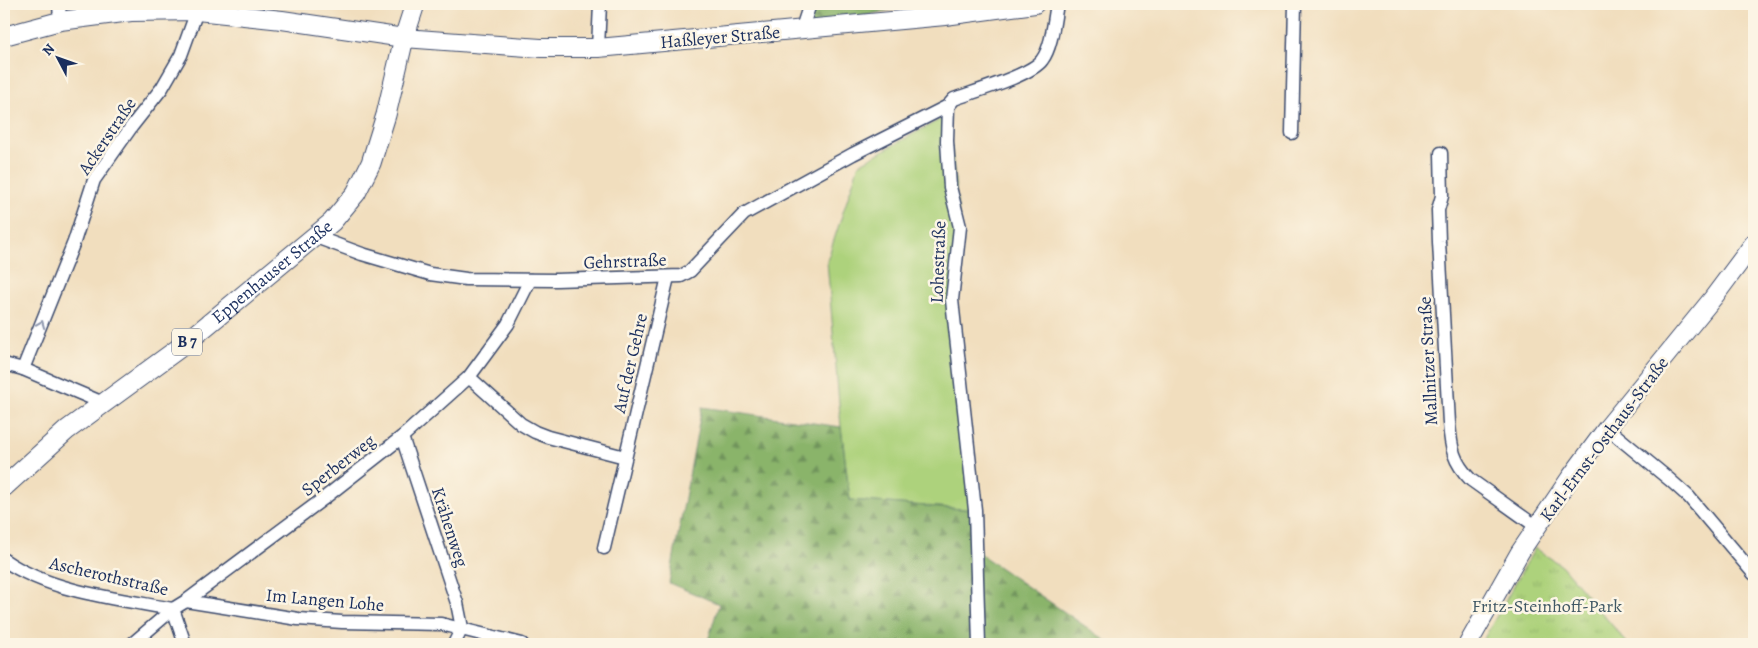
<svg xmlns="http://www.w3.org/2000/svg" width="1758" height="648" viewBox="0 0 1758 648" font-family="Alegreya,serif">
<style>
.grass{fill:#add27b;stroke:#64806c}
.forest{fill:url(#forest-firs);stroke:#527264}
.park{fill:url(#park-tufts);stroke:#64806c}
.lines{fill:none;stroke-linecap:round;stroke-linejoin:round}
.street-casing{stroke:#3b496c;stroke-width:15}
.secondary-casing{stroke:#3b496c;stroke-width:20}
.primary-casing{stroke:#3b496c;stroke-width:21}
.street{stroke:#fff;stroke-width:12}
.secondary{stroke:#fff;stroke-width:18}
.primary{stroke:#fff;stroke-width:19}
.oneway{stroke:#8d97ae}
.labels{text-anchor:middle;dominant-baseline:central;stroke-width:5;stroke-linejoin:round;paint-order:stroke}
.shield{fill:#fcf5e5;stroke:#5e6a86;stroke-width:1}
.shield-label{font-size:16px;font-weight:bold;fill:#1b2f5e}
.street-label{font-size:18px;fill:#1b2f5e;stroke:#fcf5e5}
.park-label{font-size:18px;fill:#405865;stroke:#fcf5e5}
</style>
<defs>
<pattern id="forest-firs" width="22" height="20" patternUnits="userSpaceOnUse" patternTransform="scale(1.25)"><rect width="22" height="20" fill="#8ab46b"/><path d="M5 1l3.5 6h-7zM16 11l3.5 6h-7z" fill="#70935b"/></pattern>
<pattern id="park-tufts" width="24" height="20" patternUnits="userSpaceOnUse" patternTransform="scale(1.25)"><rect width="24" height="20" fill="#add27b"/><path d="M3 7l-1-3M5 7V3M7 7l1-3M15 17l-1-3M17 17v-4M19 17l1-3" fill="none" stroke="#94b56d"/></pattern>
</defs>
<rect width="100%" height="100%" fill="#fcf5e5"/>
<filter id="ink" filterUnits="userSpaceOnUse"><feTurbulence type="fractalNoise" baseFrequency=".02" numOctaves="2"/><feDisplacementMap in="SourceGraphic" scale="10" xChannelSelector="R" yChannelSelector="G"/><feConvolveMatrix kernelMatrix="1 2 1 2 8 2 1 2 1" color-interpolation-filters="sRGB"/></filter>
<filter id="wash" filterUnits="userSpaceOnUse"><feTurbulence type="fractalNoise" baseFrequency=".0096" numOctaves="4" result="noise"/><feDisplacementMap in="SourceGraphic" scale="20" xChannelSelector="R" yChannelSelector="G"/><feGaussianBlur stdDeviation="1.12" result="paint"/><feColorMatrix in="noise" values="0 0 0 0 0 0 0 0 0 0 0 0 0 0 0 0 0 1.4 0 .05"/><feComposite in="paint" operator="in"/></filter>
<g filter="url(#wash)">
<rect width="100%" height="100%" fill="#f1debe"/>
<path class="grass" d="M 948,115 L 960,227 L 952,300 L 975,510 L 850,500 L 841,427 L 827,261 L 859,164 Z"/>
<g class="forest">
<path d="M 810,4 L 915,4 L 801,31 Z"/>
<path d="M 702,407 L 841,427 L 850,500 L 975,510 L 980,554 L 1111,644 L 707,644 L 719,604 L 669,583 Z"/>
</g>
<path class="park" d="M 1535,548 L 1562,566 L 1628,644 L 1481,644 Z"/>
</g>
<g filter="url(#ink)">
<g class="lines">
<defs>
<g id="street">
<path d="M 59,4 L 60,21"/>
<path d="M 801,31 L 810,4"/>
<path d="M 598,48 L 600,4"/>
<path d="M 1292,133 L 1295,4"/>
<path d="M 1441,153 L 1442,196 L 1438,210 L 1439,242 L 1449,423 C 1451,448 1453,462 1471,480 L 1537,527"/>
<path d="M 316,237 L 362,254 L 430,274 L 466,279 L 556,280 L 681,276 L 690,271 L 744,214 L 853,154 L 948,106"/>
<path d="M 4,364 L 23,369 L 103,403"/>
<path d="M 23,369 L 74,242 L 94,180 L 132,126 L 162,88 L 181,55 L 197,11"/>
<path d="M 469,377 L 521,424 L 535,432 L 548,437 L 625,457"/>
<path d="M 1607,428 L 1670,480 L 1689,497 L 1754,574"/>
<path d="M 402,437 L 457,603 L 462,628"/>
<path d="M 604,548 L 668,277"/>
<path d="M 4,560 C 50,592 118,599 173,609"/>
<path d="M 186,601 L 298,619 L 342,622 L 441,624 L 522,644"/>
<path d="M 173,609 L 185,644"/>
<path d="M 132,644 L 173,609 L 186,601 L 323,499 L 402,437 L 469,377 L 508,324 L 530,280"/>
<path d="M 454,644 L 462,628"/>
<path d="M 979,644 L 975,510 L 952,300 L 960,227 L 950,187 L 947,141 L 948,106 L 954,99 C 973,92 1032,75 1042,60 C 1052,47 1054,20 1057,4"/>
</g>
<g id="secondary">
<path d="M 4,36 L 60,21 L 131,12 L 197,11 L 282,20 L 404,38 L 541,48 L 598,48 L 945,16 L 1035,4"/>
<path d="M 1468,644 L 1520,552 L 1570,478 L 1607,428 L 1713,298 L 1754,243"/>
</g>
<g id="primary">
<path id="s1" d="M 4,487 L 67,430 L 182,346 L 332,222 L 356,193 L 371,163 L 386,115 L 404,38 L 415,4"/>
</g>
</defs>
<use href="#street" class="street-casing"/>
<use href="#secondary" class="secondary-casing"/>
<use href="#primary" class="primary-casing"/>
<use href="#street" class="street"/>
<use href="#secondary" class="secondary"/>
<use href="#primary" class="primary"/>
</g>
<defs><path id="oneway-chevron" d="M-2-3.5L2.5 0L-2 3.5" fill="none" stroke-width="1.6" stroke-linecap="round" stroke-linejoin="round" transform="scale(1.25)"/></defs>
<use class="oneway" href="#oneway-chevron" transform="translate(41 324) rotate(-68)"/>
</g>
<g class="labels">
<rect class="shield" x="172" y="328.5" width="30" height="27" rx="4"/>
<g class="shield-label">
<text x="187" y="342">B 7</text>
</g>
<g class="street-label">
<text transform="translate(720 37) rotate(-5)">Haßleyer Straße</text>
<text transform="translate(107 136) rotate(-56)">Ackerstraße</text>
<text transform="translate(625 261) rotate(-2)">Gehrstraße</text>
<text transform="translate(938 262) rotate(-88)">Lohestraße</text>
<text stroke="none"><textPath href="#s1" startOffset="344">Eppenhauser Straße</textPath></text>
<text transform="translate(1428 361) rotate(-93)">Mallnitzer Straße</text>
<text transform="translate(630 363) rotate(-77)">Auf der Gehre</text>
<text transform="translate(1604 439) rotate(-53)">Karl-Ernst-Osthaus-Straße</text>
<text transform="translate(338 465) rotate(-38)">Sperberweg</text>
<text transform="translate(450 527) rotate(72)">Krähenweg</text>
<text transform="translate(109 576) rotate(13)">Ascherothstraße</text>
<text transform="translate(325 600) rotate(5)">Im Langen Lohe</text>
</g>
<g class="park-label">
<text x="1547" y="606">Fritz-Steinhoff-Park</text>
</g>
</g>
<rect width="1758" height="648" fill="none" stroke="#fcf5e5" stroke-width="20"/>
<g transform="translate(58 58) rotate(311)" stroke="#fcf5e5" stroke-width="4" paint-order="stroke">
<path d="M0-4L9 19L0 12L-9 19Z" fill="#1b2f5e"/>
<text y="-8" font-size="14" font-weight="bold" text-anchor="middle" fill="#1b2f5e">N</text>
</g>
</svg>
